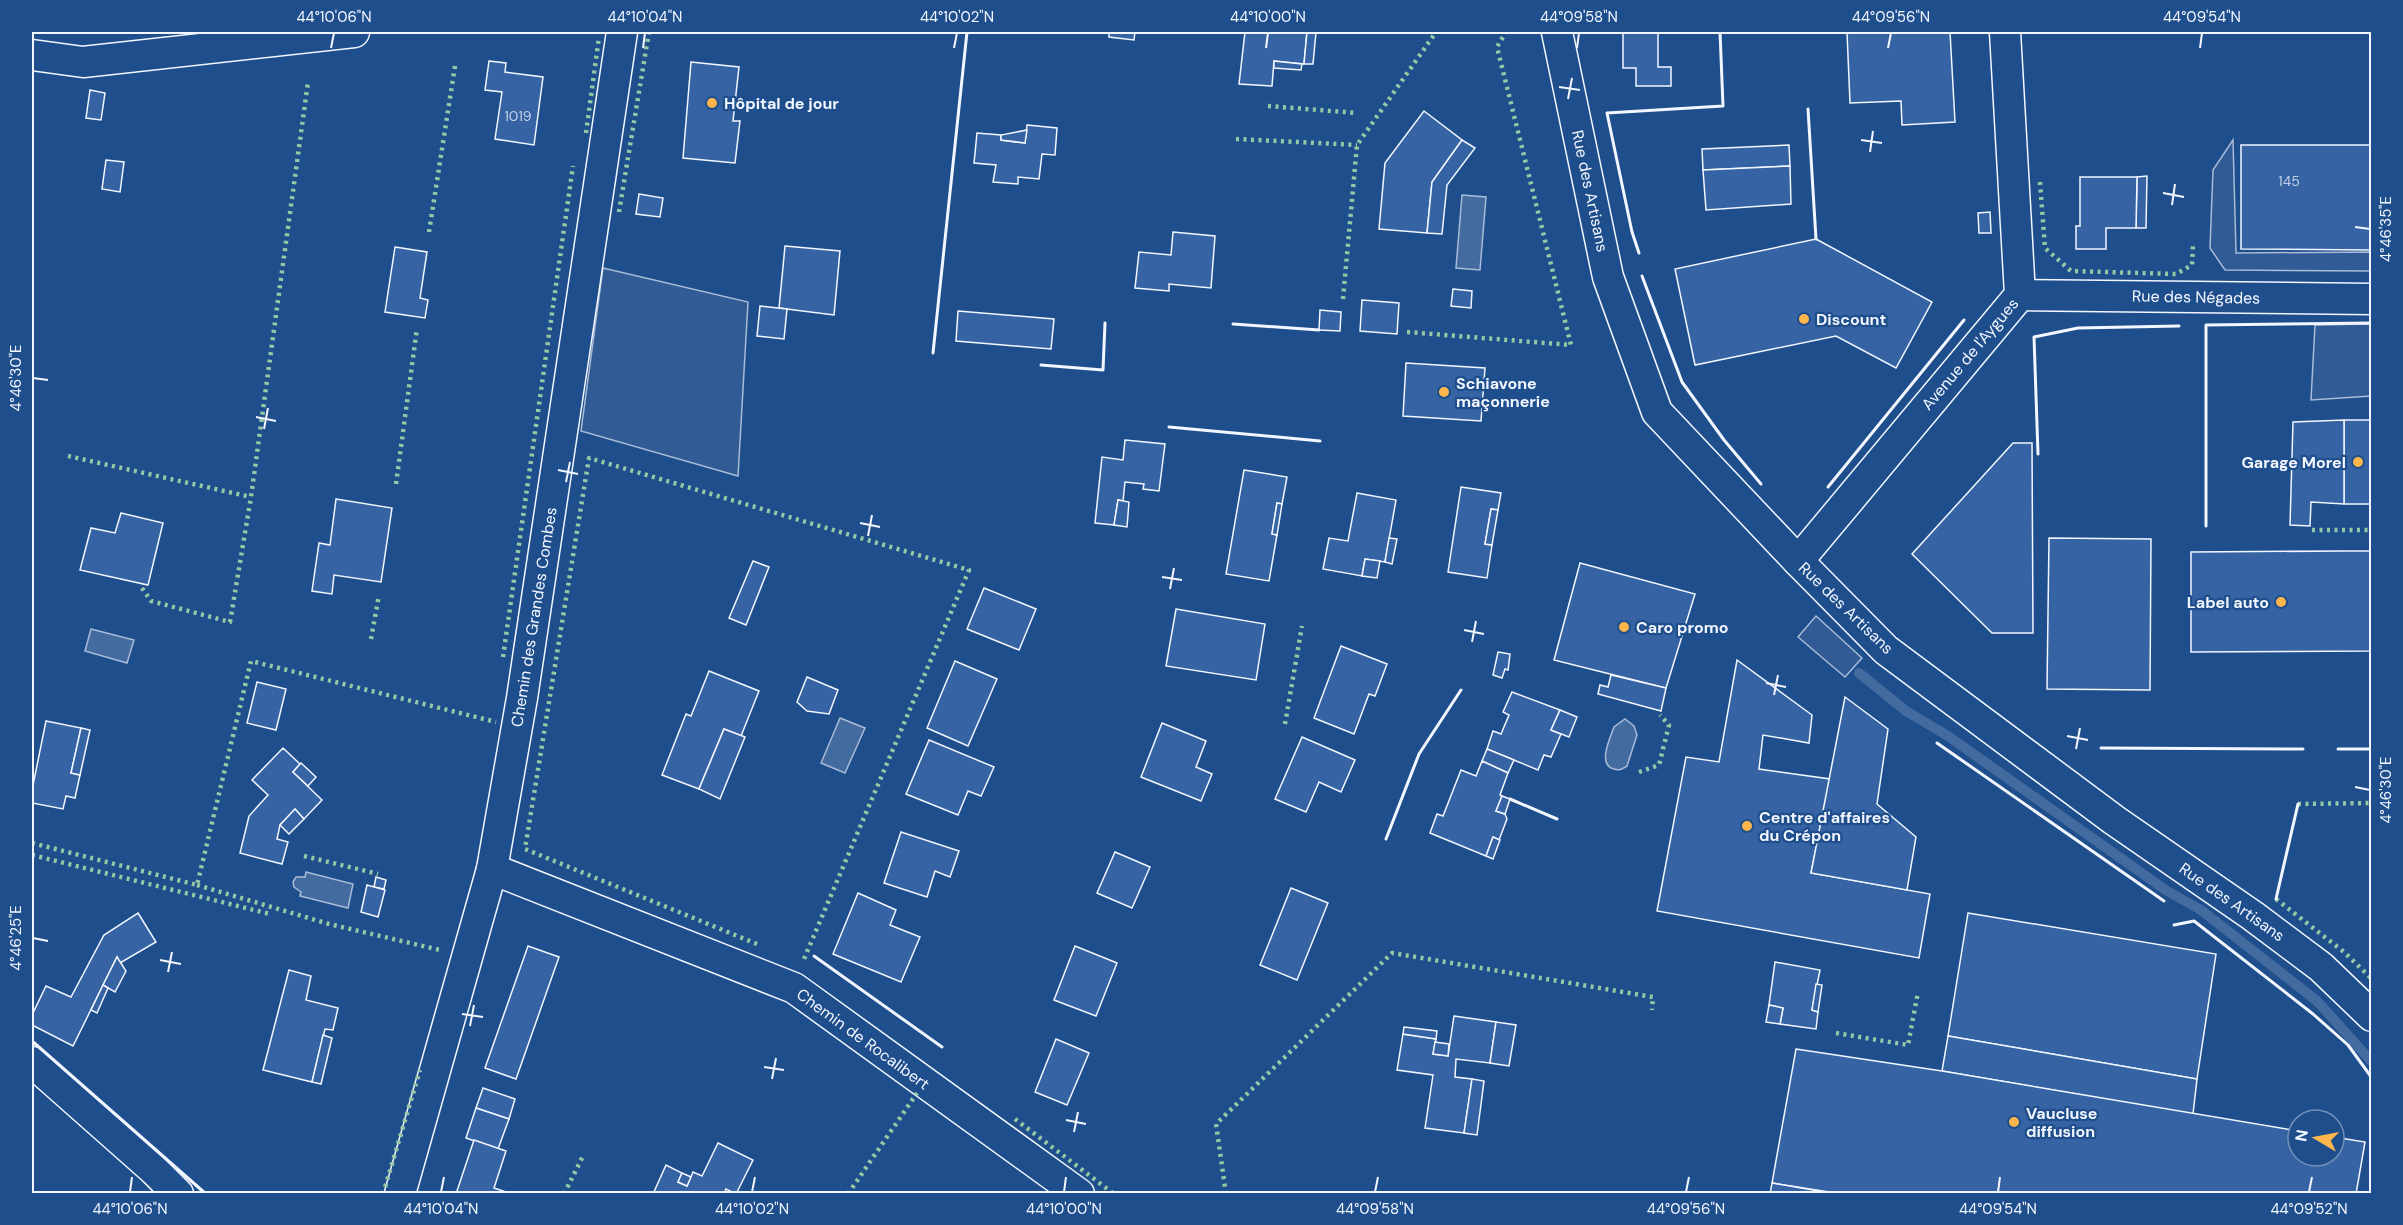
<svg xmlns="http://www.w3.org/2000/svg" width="2403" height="1225" viewBox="0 0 2403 1225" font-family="'DM Sans',sans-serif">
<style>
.built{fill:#305b95;stroke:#a8bbd7;stroke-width:1.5}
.water{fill:#446ba0;stroke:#a8bbd7;stroke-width:1.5}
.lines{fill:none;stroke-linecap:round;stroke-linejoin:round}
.stream{stroke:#446ba0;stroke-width:10}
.building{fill:#3563a3;stroke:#f2f6ff;stroke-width:1.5}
.street-casing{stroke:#f2f6ff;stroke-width:33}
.street{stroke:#1f4e8c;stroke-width:30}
.hedge{stroke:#97c8a6;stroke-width:4.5;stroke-dasharray:3 4.5;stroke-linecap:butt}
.wall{stroke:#f2f6ff;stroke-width:3}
.ticks{fill:none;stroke:#f2f6ff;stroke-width:2}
.poi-dot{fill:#ffb74d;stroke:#1f4e8c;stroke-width:2}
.labels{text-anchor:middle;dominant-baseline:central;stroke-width:4.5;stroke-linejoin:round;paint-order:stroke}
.number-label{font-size:14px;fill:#c3d1e8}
.poi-label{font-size:16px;font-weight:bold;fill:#f2f6ff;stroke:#1f4e8c;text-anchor:start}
.street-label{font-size:16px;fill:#f2f6ff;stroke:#1f4e8c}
.neatline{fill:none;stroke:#f2f6ff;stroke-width:2}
.ticks-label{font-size:15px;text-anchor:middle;fill:#f2f6ff}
</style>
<rect width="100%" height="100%" fill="#1f4e8c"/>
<g class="built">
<path d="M 2233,140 L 2236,253 L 2371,252 L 2371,271 L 2225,270 L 2210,248 L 2213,170 Z"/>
<path d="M 603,268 L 748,302 L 738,476 L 581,431 Z"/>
<path d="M 2371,324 L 2371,396 L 2311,400 L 2315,325 Z"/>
<path d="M 1816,616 L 1862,658 L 1845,677 L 1798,637 Z"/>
</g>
<g class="water">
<path d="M 1462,195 L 1486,197 L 1480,270 L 1456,268 Z"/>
<path d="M 91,629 L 134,640 L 127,663 L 85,651 Z"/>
<path d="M 840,718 L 865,728 L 845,773 L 821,763 Z"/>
<path d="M 1625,719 L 1634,726 L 1637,735 L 1627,766 C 1622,769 1620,771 1614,769 C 1597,765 1610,738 1614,727 Z"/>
<path d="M 306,872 L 353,884 L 348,908 L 300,896 L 301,892 L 294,887 L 293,882 L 296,877 L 305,877 Z"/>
</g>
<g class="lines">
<path class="stream" d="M 1859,673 L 1906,711 L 1948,736 L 2167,891 L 2201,910 L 2317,1001 L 2372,1062"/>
</g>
<g class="building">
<path d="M 1109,32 L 1135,32 L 1134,40 L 1109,37 Z"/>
<path d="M 1245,32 L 1307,32 L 1304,64 L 1274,61 L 1272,86 L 1239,84 Z"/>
<path d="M 1307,32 L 1316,32 L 1313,64 L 1304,64 Z"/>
<path d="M 1623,32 L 1658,32 L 1658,67 L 1671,67 L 1671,86 L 1636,86 L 1636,68 L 1623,68 Z"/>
<path d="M 1847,32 L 1950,32 L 1955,122 L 1902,125 L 1901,101 L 1850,103 Z"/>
<path d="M 489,61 L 506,63 L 505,72 L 543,77 L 534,145 L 495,139 L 502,92 L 485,90 Z"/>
<path d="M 1274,61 L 1302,64 L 1301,70 L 1274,68 Z"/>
<path d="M 691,62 L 739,67 L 733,121 L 740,121 L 735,163 L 683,158 Z"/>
<path d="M 90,90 L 105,93 L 101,120 L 86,118 Z"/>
<path d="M 1424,111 L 1462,140 L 1432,182 L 1427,233 L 1379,229 L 1385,163 Z"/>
<path d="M 1027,125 L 1057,128 L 1055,155 L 1042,154 L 1039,179 L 1018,177 L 1018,184 L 993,182 L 996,165 L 974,163 L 977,133 L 1001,135 L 1001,140 L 1025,143 Z"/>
<path d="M 1027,130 L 1025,143 L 1001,140 L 1001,135 Z"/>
<path d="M 1462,140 L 1475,148 L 1447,185 L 1442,234 L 1427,233 L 1432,182 Z"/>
<path d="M 1789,145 L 1790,166 L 1703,170 L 1702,149 Z"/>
<path d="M 2241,145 L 2372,145 L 2372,250 L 2241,249 Z"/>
<path d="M 106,160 L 124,162 L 120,192 L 102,189 Z"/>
<path d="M 1790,166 L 1791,204 L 1706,210 L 1703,170 Z"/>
<path d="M 2147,176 L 2146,228 L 2136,228 L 2137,177 Z"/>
<path d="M 2080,177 L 2137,177 L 2136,228 L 2106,228 L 2106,249 L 2076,249 L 2076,226 L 2080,226 Z"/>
<path d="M 639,194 L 663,198 L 660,217 L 636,214 Z"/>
<path d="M 1990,212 L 1991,233 L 1979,233 L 1978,213 Z"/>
<path d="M 1173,232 L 1215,236 L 1211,288 L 1169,284 L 1169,291 L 1135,288 L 1139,252 L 1171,255 Z"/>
<path d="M 1816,239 L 1932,302 L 1896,368 L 1836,336 L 1695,365 L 1675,269 Z"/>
<path d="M 785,246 L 840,251 L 834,315 L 779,308 Z"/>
<path d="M 395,247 L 427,252 L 420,298 L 428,300 L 425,318 L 385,312 Z"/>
<path d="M 1453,289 L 1472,291 L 1471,308 L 1451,306 Z"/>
<path d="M 1362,300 L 1399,303 L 1397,334 L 1360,331 Z"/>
<path d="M 760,306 L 787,309 L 784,339 L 757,336 Z"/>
<path d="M 1320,310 L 1341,312 L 1340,331 L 1319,330 Z"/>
<path d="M 958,311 L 1054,319 L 1051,349 L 956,341 Z"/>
<path d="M 1406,363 L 1485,368 L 1481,421 L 1403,416 Z"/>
<rect x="2344" y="420" width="28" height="84"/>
<path d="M 2344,420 L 2344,504 L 2311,502 L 2310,526 L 2290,525 L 2293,422 Z"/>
<path d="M 1125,440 L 1165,444 L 1159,491 L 1143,489 L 1144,484 L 1125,482 L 1123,501 L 1118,500 L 1114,525 L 1095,523 L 1102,457 L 1123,460 Z"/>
<path d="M 2013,443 L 2032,443 L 2033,633 L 1992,633 L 1912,554 Z"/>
<path d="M 1244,470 L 1287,477 L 1282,504 L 1277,503 L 1272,534 L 1277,535 L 1269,581 L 1226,574 Z"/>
<path d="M 1461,487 L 1501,493 L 1498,510 L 1491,509 L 1485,544 L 1492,545 L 1487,578 L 1448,572 Z"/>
<path d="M 1357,493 L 1396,500 L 1385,562 L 1365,559 L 1362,576 L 1323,569 L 1329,538 L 1348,541 Z"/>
<path d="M 336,499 L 392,508 L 381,582 L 334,575 L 332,594 L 312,591 L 319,543 L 330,545 Z"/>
<path d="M 1118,500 L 1129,502 L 1127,527 L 1114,525 Z"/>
<path d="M 1277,503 L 1282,504 L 1277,535 L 1272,534 Z"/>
<path d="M 1491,509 L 1498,510 L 1492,545 L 1485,544 Z"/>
<path d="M 121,513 L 163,523 L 148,585 L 80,570 L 91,528 L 115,533 Z"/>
<path d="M 1389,538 L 1397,539 L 1392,564 L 1385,562 Z"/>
<path d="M 2049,538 L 2151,539 L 2150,690 L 2047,689 Z"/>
<path d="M 2343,551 L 2372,551 L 2372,651 L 2191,652 L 2191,552 Z"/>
<path d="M 1365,559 L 1380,561 L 1377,578 L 1362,576 Z"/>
<path d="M 753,561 L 769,567 L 746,625 L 729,618 Z"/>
<path d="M 1580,563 L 1695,594 L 1666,688 L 1554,660 Z"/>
<path d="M 984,588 L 1036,609 L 1019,650 L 967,629 Z"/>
<path d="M 1176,609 L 1265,624 L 1256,680 L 1166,666 Z"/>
<path d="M 1341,646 L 1387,664 L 1375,696 L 1369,694 L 1354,734 L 1314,718 Z"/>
<path d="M 1498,652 L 1510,654 L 1508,670 L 1505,669 L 1502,678 L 1493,675 Z"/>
<path d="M 1737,660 L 1812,715 L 1809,743 L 1763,735 L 1759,769 L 1830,779 L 1811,873 L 1930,894 L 1919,958 L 1657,911 L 1686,757 L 1719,762 Z"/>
<path d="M 955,661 L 997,679 L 968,746 L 927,728 Z"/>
<path d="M 709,671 L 759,691 L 741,736 L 724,729 L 699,789 L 662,775 L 686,714 L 691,716 Z"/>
<path d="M 1611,675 L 1666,688 L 1661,711 L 1598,694 L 1600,685 L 1608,687 Z"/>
<path d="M 807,677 L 838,690 L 829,714 L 807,711 L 797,702 Z"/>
<path d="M 257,682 L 286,689 L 276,730 L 247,723 Z"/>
<path d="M 1512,692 L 1560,710 L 1551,730 L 1561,734 L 1551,757 L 1544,755 L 1538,770 L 1487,749 L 1493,731 L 1501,734 L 1509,715 L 1503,712 Z"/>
<path d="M 1845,697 L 1888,729 L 1877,804 L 1916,837 L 1907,890 L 1811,873 Z"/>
<path d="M 1560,710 L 1577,717 L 1569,737 L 1551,730 Z"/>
<path d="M 46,721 L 81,728 L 71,773 L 80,775 L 75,798 L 66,796 L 63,809 L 32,803 L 32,790 Z"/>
<path d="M 1162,723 L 1206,741 L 1196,767 L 1212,774 L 1201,801 L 1141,777 Z"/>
<path d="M 81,728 L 90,730 L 80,775 L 71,773 Z"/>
<path d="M 724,729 L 745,737 L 720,799 L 699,789 Z"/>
<path d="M 1302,737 L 1355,760 L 1341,792 L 1319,782 L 1306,812 L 1275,799 Z"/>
<path d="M 929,740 L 994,767 L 981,796 L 968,791 L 958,815 L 906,794 Z"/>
<path d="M 283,748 L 300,764 L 293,772 L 322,800 L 304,819 L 295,809 L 280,825 L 277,839 L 288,842 L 282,864 L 240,853 L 249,816 L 268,795 L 252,780 Z"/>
<path d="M 1487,749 L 1514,760 L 1508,773 L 1482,761 Z"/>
<path d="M 1482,761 L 1508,773 L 1500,795 L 1502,796 L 1496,811 L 1505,814 L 1507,819 L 1499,840 L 1493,837 L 1486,856 L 1430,833 L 1437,814 L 1443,816 L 1461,770 L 1476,776 Z"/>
<path d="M 301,763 L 316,777 L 308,786 L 293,772 Z"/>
<path d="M 1502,796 L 1510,799 L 1505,814 L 1496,811 Z"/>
<path d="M 295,809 L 304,819 L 289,834 L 280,825 Z"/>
<path d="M 901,832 L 959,851 L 950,877 L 935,871 L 927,897 L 884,883 Z"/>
<path d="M 1493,837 L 1500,840 L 1493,859 L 1486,856 Z"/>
<path d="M 1115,852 L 1150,867 L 1132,908 L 1097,893 Z"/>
<path d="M 376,877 L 386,880 L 384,889 L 374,887 Z"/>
<path d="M 367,885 L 385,890 L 378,917 L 361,912 Z"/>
<path d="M 1291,888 L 1328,903 L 1297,980 L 1260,965 Z"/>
<path d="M 858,893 L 896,910 L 890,925 L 920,937 L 901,982 L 833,954 Z"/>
<path d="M 138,913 L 156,942 L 120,963 L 117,957 L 73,1046 L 32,1025 L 32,1015 L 46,986 L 71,997 L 104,935 Z"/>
<path d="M 1968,913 L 2216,954 L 2197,1079 L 1948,1036 Z"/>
<path d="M 528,946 L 559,957 L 516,1079 L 485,1068 Z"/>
<path d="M 1075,946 L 1117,963 L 1096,1016 L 1054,1000 Z"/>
<path d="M 117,957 L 126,971 L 115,992 L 103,985 Z"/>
<path d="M 1775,962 L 1820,970 L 1812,1010 L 1818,1012 L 1816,1029 L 1780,1024 L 1783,1008 L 1769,1005 Z"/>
<path d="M 289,970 L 311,976 L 306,1000 L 338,1008 L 333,1030 L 325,1029 L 312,1082 L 263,1070 Z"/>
<path d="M 1816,984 L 1822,985 L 1818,1012 L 1812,1010 Z"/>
<path d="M 103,985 L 108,988 L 97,1013 L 91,1010 Z"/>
<path d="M 1769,1005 L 1783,1008 L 1780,1024 L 1766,1022 Z"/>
<path d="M 1454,1016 L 1496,1022 L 1490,1063 L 1456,1059 L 1455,1077 L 1472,1079 L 1464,1133 L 1425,1128 L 1433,1075 L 1397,1070 L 1403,1034 L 1436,1039 L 1433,1054 L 1448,1056 Z"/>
<path d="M 1496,1022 L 1516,1025 L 1509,1066 L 1490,1063 Z"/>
<path d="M 1404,1027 L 1437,1031 L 1436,1039 L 1403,1034 Z"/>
<path d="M 323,1035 L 332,1038 L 321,1084 L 312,1082 Z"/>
<path d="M 1948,1036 L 2197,1079 L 2193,1114 L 1942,1071 Z"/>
<path d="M 1056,1039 L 1089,1053 L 1067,1105 L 1035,1092 Z"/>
<path d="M 1435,1042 L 1449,1044 L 1448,1056 L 1433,1054 Z"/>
<path d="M 1796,1049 L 1942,1071 L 2298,1131 L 2298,1156 L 2334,1156 L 2334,1137 L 2365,1142 L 2356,1194 L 1842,1194 L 1772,1183 Z"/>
<path d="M 1472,1079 L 1484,1081 L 1477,1135 L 1464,1133 Z"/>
<path d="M 483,1088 L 515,1099 L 509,1119 L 476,1108 Z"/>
<path d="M 476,1108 L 509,1119 L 498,1149 L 466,1138 Z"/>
<path d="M 474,1140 L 506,1151 L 494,1188 L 512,1194 L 456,1194 Z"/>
<path d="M 718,1143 L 753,1160 L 736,1194 L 726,1189 L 724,1194 L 653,1194 L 666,1165 L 682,1173 L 678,1182 L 687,1186 L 693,1172 L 702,1176 Z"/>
<path d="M 682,1173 L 691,1177 L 687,1186 L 678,1182 Z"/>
<path d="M 1772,1183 L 1836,1194 L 1770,1194 Z"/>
</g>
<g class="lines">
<defs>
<g id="street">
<path d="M 1557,32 L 1608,277 L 1657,412 L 1798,561 L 1886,650 L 2114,820 L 2253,916 L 2321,967 L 2372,1016"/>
<path d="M 32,55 L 83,62 L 354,32"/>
<path d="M 2020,295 L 2372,299"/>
<path d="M 1798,561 L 2020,295 L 2005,32"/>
<path d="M 492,869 L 794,988 L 1079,1194"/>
<path d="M 32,1062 L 154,1170 L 178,1194"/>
<path d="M 400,1194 L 492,869 L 522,698 L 622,32"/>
</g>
</defs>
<use href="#street" class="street-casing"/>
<use href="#street" class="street"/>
<g class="hedge">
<path d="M 1268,106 L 1357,113"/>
<path d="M 586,133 L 599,37"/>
<path d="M 1236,139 L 1357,145"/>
<path d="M 2040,182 L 2045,248 L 2071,271 L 2176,274 L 2192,265 L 2193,244"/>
<path d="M 619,212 L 649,32"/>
<path d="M 429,232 L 455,66"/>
<path d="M 1343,299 L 1357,145 L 1436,32"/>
<path d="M 1407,332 L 1571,345 L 1497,47 L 1506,32"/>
<path d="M 68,456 L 251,497"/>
<path d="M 396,484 L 417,328"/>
<path d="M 2312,530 L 2372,530"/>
<path d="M 142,588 L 151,601 L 230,622 L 251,497 L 308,82"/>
<path d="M 371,639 L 379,595"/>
<path d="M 503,657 L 573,166"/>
<path d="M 1285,724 L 1302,626"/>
<path d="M 1639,772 L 1659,765 L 1669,725 L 1660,715"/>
<path d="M 2298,804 L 2372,803"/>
<path d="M 32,843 L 197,885 L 251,661 L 496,722"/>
<path d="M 32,855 L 270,914"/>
<path d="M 304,856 L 378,874"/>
<path d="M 197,885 L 329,924 L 440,950"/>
<path d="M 2276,899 L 2344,952 L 2372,979"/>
<path d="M 757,944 L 525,849 L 589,458 L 969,570 L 804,959"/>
<path d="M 1836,1033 L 1908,1045 L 1918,992"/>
<path d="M 1015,1119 L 1114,1194"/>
<path d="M 383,1194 L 420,1070"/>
<path d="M 564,1194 L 583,1156"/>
<path d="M 848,1194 L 917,1093"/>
<path d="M 1226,1194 L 1216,1124 L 1392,953 L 1653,997 L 1652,1010"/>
</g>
<g class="wall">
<path d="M 1808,109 L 1816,239"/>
<path d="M 1639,253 L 1632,232 L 1607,113 L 1723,106 L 1720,32"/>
<path d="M 1642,276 L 1682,382 L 1724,440 L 1761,484"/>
<path d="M 1233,324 L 1319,330"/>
<path d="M 933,353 L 967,32"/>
<path d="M 1041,365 L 1103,370 L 1105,323"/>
<path d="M 1169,427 L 1320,441"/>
<path d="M 2038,454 L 2034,337 L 2078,328 L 2179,326"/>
<path d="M 1828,487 L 1964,320"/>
<path d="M 2206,526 L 2206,325 L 2372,323"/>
<path d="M 1937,743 L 2164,901"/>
<path d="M 2101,748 L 2303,749"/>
<path d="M 2338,749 L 2372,749"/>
<path d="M 1510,799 L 1557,819"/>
<path d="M 1386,839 L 1419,754 L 1461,690"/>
<path d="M 2276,899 L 2298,804"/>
<path d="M 2174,925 L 2194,921 L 2313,1014 L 2348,1045 L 2372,1078"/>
<path d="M 814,956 L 942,1047"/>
<path d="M 32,1041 L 206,1194"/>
</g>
</g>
<path class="ticks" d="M 331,48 L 334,33M 643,48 L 645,33M 954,48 L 957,33M 1266,48 L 1268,33M 1577,48 L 1579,33M 1888,48 L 1891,33M 2200,48 L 2202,33M 1559,87 L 1580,90M 1568,99 L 1572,78M 1861,140 L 1882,143M 1870,152 L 1873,131M 2163,193 L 2184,197M 2172,205 L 2175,184M 2355,227 L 2370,229M 33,378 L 48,380M 256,417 L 276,421M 264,429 L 268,408M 558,470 L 578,474M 566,482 L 570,462M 860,523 L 880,527M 868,536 L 872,515M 1162,577 L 1182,580M 1170,589 L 1174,568M 1464,630 L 1484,634M 1472,642 L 1476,621M 1766,683 L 1786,687M 1774,695 L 1778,675M 2067,736 L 2088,740M 2076,749 L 2080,728M 2355,787 L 2370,790M 33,938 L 48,941M 160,960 L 181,964M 168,972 L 172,952M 462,1014 L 483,1017M 470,1026 L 474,1005M 764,1067 L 784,1070M 772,1079 L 776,1058M 1066,1120 L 1086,1124M 1074,1132 L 1078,1112M 130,1192 L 132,1177M 441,1192 L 444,1177M 752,1192 L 755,1177M 1064,1192 L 1066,1177M 1375,1192 L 1378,1177M 1686,1192 L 1689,1177M 1998,1192 L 2000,1177M 2309,1192 L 2312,1177"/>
<g class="poi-dot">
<circle cx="712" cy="103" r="6"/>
<circle cx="1804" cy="319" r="6"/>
<circle cx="1444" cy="392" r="6"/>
<circle cx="2358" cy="462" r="6"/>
<circle cx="2281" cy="602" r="6"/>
<circle cx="1624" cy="627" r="6"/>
<circle cx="1747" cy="826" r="6"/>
<circle cx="2014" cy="1122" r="6"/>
</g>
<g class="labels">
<g class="number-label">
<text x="518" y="116">1019</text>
<text x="2289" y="181">145</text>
</g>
<g class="poi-label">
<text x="724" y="103">Hôpital de jour</text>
<text x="1816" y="319">Discount</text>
<text x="1456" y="383">Schiavone<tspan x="1456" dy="18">maçonnerie</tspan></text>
<text x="2346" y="462" text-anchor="end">Garage Morel</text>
<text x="2269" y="602" text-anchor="end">Label auto</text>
<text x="1636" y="627">Caro promo</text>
<text x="1759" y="817">Centre d'affaires<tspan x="1759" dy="18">du Crépon</tspan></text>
<text x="2026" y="1113">Vaucluse<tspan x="2026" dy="18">diffusion</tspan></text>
</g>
<g class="street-label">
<text transform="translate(1590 191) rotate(78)">Rue des Artisans</text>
<text transform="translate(2196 297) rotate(1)">Rue des Négades</text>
<text transform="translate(1970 354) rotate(-50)">Avenue de l'Aygues</text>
<text transform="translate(1846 608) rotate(44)">Rue des Artisans</text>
<text transform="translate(534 617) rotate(-81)">Chemin des Grandes Combes</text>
<text transform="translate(2232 902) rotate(35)">Rue des Artisans</text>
<text transform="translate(863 1039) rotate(36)">Chemin de Rocalibert</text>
</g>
</g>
<rect width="2403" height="1225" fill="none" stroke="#1f4e8c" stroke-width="66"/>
<g transform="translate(2316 1138) rotate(280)"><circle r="28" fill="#1f4e8c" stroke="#7391ba" stroke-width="1.5"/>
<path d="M0-4.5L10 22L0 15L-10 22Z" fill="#ffb74d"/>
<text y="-9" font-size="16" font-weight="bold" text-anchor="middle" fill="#f2f6ff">N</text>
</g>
<rect x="33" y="33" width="2337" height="1159" class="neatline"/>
<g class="ticks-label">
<text x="334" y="22">44°10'06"N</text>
<text x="645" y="22">44°10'04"N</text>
<text x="957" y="22">44°10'02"N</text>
<text x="1268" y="22">44°10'00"N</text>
<text x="1579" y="22">44°09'58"N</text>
<text x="1891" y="22">44°09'56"N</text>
<text x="2202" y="22">44°09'54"N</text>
<text transform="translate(2386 229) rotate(-90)" y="5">4°46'35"E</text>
<text transform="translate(16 378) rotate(-90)" y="5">4°46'30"E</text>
<text transform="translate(2386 790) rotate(-90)" y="5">4°46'30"E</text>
<text transform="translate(16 938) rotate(-90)" y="5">4°46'25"E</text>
<text x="130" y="1214">44°10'06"N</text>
<text x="441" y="1214">44°10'04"N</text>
<text x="752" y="1214">44°10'02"N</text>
<text x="1064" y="1214">44°10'00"N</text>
<text x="1375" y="1214">44°09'58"N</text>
<text x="1686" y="1214">44°09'56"N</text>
<text x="1998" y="1214">44°09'54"N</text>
<text x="2309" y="1214">44°09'52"N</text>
</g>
</svg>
